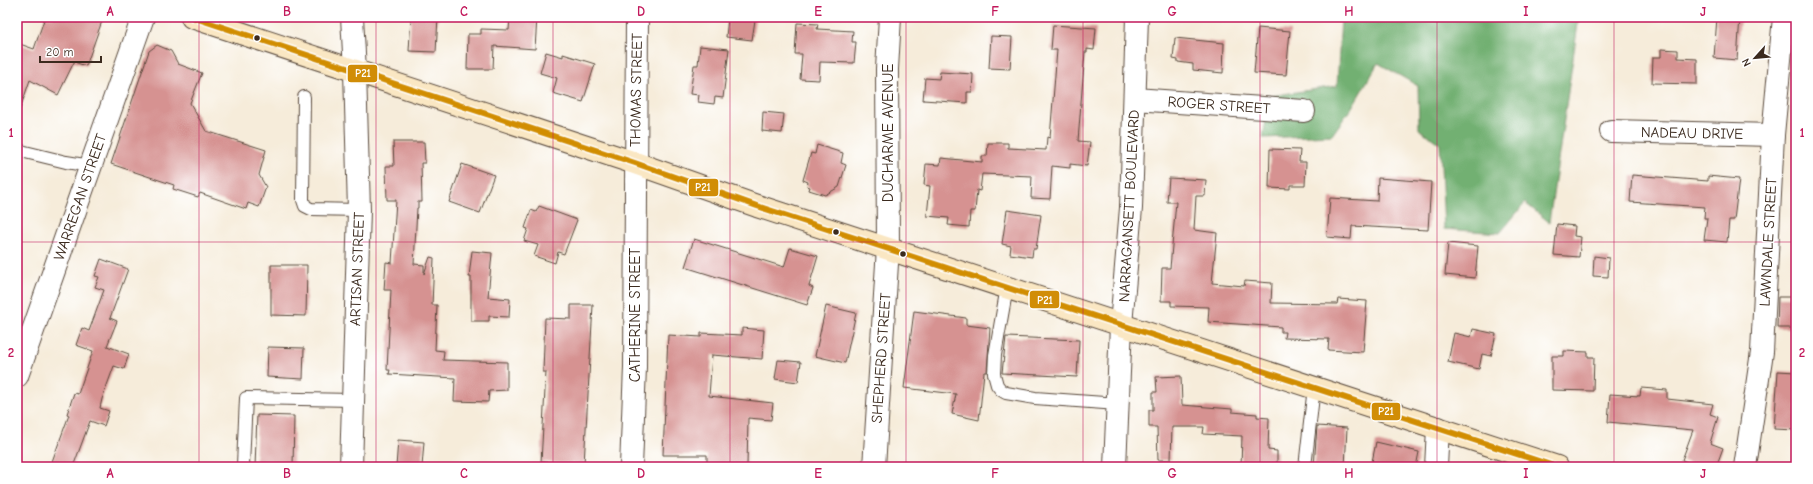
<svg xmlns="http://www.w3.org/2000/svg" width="1813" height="484" viewBox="0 0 1813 484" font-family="'Comic Neue',sans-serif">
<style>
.forest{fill:#72b072;stroke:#566d48}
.building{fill:#d69291}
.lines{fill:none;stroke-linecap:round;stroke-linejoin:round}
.lane-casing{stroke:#57473a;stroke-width:14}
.street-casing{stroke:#57473a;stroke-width:24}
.secondary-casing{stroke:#57473a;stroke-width:24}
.lane{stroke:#fff;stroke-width:12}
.street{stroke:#fff;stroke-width:22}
.secondary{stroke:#fae7c3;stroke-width:22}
.bus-1-casing{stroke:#fff;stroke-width:9}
.bus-1{stroke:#d18d06;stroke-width:6}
.grid{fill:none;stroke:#c2185b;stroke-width:1;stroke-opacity:0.55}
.bus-dot{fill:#3b2a1e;stroke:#fff;stroke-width:1.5}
.labels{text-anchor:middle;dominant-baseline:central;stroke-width:3;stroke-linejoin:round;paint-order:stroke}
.street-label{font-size:15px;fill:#3b2a1e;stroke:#fff}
.line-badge{stroke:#fff;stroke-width:1.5}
.badge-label{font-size:11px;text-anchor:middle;font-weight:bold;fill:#fff}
.neatline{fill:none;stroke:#c2185b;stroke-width:1.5}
.grid-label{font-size:13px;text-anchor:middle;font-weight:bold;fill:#c2185b}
</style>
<rect width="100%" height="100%" fill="#fff"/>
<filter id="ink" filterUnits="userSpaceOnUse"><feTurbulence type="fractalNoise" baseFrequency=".025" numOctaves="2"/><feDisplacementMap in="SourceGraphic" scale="8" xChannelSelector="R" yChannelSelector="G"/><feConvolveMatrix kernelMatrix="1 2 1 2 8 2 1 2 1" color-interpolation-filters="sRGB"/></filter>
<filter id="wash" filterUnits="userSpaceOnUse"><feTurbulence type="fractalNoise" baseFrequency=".012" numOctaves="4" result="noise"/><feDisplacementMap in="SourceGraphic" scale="16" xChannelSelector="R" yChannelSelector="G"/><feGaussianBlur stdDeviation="0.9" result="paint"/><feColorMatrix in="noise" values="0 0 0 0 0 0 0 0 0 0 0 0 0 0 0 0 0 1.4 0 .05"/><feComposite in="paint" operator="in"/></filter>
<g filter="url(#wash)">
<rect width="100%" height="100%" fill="#f6ecda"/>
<path class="forest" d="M 1341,17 L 1579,17 L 1549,222 L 1525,203 L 1500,233 L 1444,229 L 1440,144 L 1419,129 L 1418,86 L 1378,63 L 1352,107 L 1332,135 L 1263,138 L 1270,96 L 1337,86 Z"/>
<g id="blocks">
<g class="building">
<path d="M 45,17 L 91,17 L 102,21 L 86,66 L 74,62 L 58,95 L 30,80 L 20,109 L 17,109 L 17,43 L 34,49 Z"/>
<path d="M 411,17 L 438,17 L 436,52 L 409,51 Z"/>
<path d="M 510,17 L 537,17 L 535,49 L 494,46 L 493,69 L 467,69 L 468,34 L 481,34 L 481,29 L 509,30 Z"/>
<path d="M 728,17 L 755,20 L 752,40 L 726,37 Z"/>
<path d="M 1717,17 L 1740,17 L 1737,60 L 1714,58 Z"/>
<path d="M 797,23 L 818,24 L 817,29 L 853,31 L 852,42 L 856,42 L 854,63 L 820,62 L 819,80 L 800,79 L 802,54 L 795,54 Z"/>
<path d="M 1053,25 L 1096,28 L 1094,50 L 1087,49 L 1087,52 L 1085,52 L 1078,141 L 1090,142 L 1087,166 L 1070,164 L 1070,168 L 1052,166 L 1050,199 L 1031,198 L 1032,176 L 982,174 L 980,191 L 977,190 L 975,211 L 970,211 L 969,227 L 948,225 L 949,218 L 927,216 L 930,186 L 924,185 L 926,164 L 940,165 L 941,158 L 982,162 L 982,156 L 987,156 L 988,143 L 1008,143 L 1008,148 L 1046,150 L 1047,137 L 1050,138 L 1057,50 L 1051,50 Z"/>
<path d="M 1258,28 L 1290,31 L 1286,75 L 1254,73 Z"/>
<path d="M 991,36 L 1012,37 L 1010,69 L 989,68 Z"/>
<path d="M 1175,38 L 1224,43 L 1223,73 L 1193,70 L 1193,64 L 1178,62 L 1178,60 L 1173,59 Z"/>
<path d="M 157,45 L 171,51 L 178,64 L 202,73 L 190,103 L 206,131 L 266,150 L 259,175 L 266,187 L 259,207 L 248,203 L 246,209 L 200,193 L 198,197 L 173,189 L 174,185 L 111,164 L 149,51 Z"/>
<path d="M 700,46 L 729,49 L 723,98 L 715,97 L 714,104 L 698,102 L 699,95 L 690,94 L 694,65 L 698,65 Z"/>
<path d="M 1661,49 L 1678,50 L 1678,58 L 1697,59 L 1697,84 L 1652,83 L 1653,57 L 1661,57 Z"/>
<path d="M 546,52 L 563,57 L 563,54 L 595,64 L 583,102 L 553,93 L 557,78 L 540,73 Z"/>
<path d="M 940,72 L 973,74 L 972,92 L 967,92 L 967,103 L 923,100 L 925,78 L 939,79 Z"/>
<path d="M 763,112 L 784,114 L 782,133 L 762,131 Z"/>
<path d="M 393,142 L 424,142 L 425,163 L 421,163 L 422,202 L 418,202 L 418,208 L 417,208 L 414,264 L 424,265 L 424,274 L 430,257 L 434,258 L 432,305 L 437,305 L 435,350 L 444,351 L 443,360 L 507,362 L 507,390 L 489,391 L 488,402 L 454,401 L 455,378 L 389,374 L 390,370 L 387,370 L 391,290 L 384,290 L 386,262 L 392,263 L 396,200 L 387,200 L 386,166 L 394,166 Z"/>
<path d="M 817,145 L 843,153 L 841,163 L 846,165 L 839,187 L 825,195 L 809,190 L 810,187 L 807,186 L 808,182 L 803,180 L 811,153 L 815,154 Z"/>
<path d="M 1270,149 L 1300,150 L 1299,162 L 1306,162 L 1305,185 L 1290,185 L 1290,189 L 1269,188 Z"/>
<path d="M 462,164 L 494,175 L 480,213 L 449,202 Z"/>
<path d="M 1632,175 L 1708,181 L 1708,176 L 1739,179 L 1734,220 L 1729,220 L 1727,242 L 1704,240 L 1707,218 L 1704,218 L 1705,207 L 1630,202 Z"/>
<path d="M 1169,178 L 1206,180 L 1205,196 L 1196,196 L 1194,230 L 1217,233 L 1212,283 L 1244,286 L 1245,281 L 1272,283 L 1271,303 L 1337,304 L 1338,299 L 1367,301 L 1363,352 L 1328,350 L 1329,339 L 1284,338 L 1285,332 L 1281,332 L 1281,327 L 1208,322 L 1209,307 L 1171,306 L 1171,301 L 1161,301 L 1162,268 L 1170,268 L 1176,202 L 1167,202 Z"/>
<path d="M 1378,178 L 1431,182 L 1428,230 L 1352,226 L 1351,239 L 1327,237 L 1330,198 L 1377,201 Z"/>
<path d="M 539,206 L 577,220 L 564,254 L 558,252 L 555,263 L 534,256 L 538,245 L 524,241 L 528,229 L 525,228 L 531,210 L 536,212 Z"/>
<path d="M 1007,210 L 1041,215 L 1036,249 L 1033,249 L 1032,257 L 1010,254 L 1011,246 L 1002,244 Z"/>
<path d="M 1557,224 L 1575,226 L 1574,236 L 1581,237 L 1579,257 L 1554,255 Z"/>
<path d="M 694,239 L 784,267 L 790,248 L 818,256 L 809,286 L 813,288 L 807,305 L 685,267 Z"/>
<path d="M 1448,243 L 1478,246 L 1475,278 L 1445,275 Z"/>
<path d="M 472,251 L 492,253 L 488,297 L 510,299 L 509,317 L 489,316 L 489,321 L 471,321 L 471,277 L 469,277 Z"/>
<path d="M 1594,256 L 1609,258 L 1608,277 L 1593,276 Z"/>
<path d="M 101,259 L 128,269 L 110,318 L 117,321 L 107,346 L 129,354 L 124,369 L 114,366 L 102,399 L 100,408 L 109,411 L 104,426 L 90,421 L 73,467 L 50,467 L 69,415 L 67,414 L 74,393 L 78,394 L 93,351 L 76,345 L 82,328 L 89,331 L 104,290 L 95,287 L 99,277 L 95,276 Z"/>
<path d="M 271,265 L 307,265 L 306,316 L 271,315 Z"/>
<path d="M 1778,297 L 1796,297 L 1796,328 L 1777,328 Z"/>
<path d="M 571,305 L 593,305 L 584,464 L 541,462 L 546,372 L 543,372 L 545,318 L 571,319 Z"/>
<path d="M 826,306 L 856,313 L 845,363 L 815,356 Z"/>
<path d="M 914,311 L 966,318 L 966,325 L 990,328 L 987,372 L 984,372 L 979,420 L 952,414 L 956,394 L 904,388 Z"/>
<path d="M 742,328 L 764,330 L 762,359 L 712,355 L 709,396 L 773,403 L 771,420 L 748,418 L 747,466 L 707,465 L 707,455 L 663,455 L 668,335 L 701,337 L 701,333 L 742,335 Z"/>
<path d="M 1473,329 L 1496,334 L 1491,356 L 1482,354 L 1479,369 L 1448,362 L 1454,333 L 1471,337 Z"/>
<path d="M 1006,337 L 1079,340 L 1077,377 L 1002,373 Z"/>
<path d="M 268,347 L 304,348 L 303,379 L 267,377 Z"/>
<path d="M 1564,351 L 1588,352 L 1588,357 L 1594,357 L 1593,391 L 1552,390 L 1552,356 L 1564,356 Z"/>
<path d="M 778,360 L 801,362 L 798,382 L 775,379 Z"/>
<path d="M 1778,371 L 1796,372 L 1796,430 L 1774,429 Z"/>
<path d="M 1181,376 L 1182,405 L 1232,409 L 1232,412 L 1257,414 L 1257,417 L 1269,418 L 1268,450 L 1277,451 L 1277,467 L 1241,467 L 1242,436 L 1203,434 L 1204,427 L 1172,427 L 1171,460 L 1158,460 L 1157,427 L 1149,427 L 1149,410 L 1153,410 L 1153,392 L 1157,392 L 1156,377 Z"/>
<path d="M 1641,388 L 1667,390 L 1667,399 L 1713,404 L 1710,414 L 1718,417 L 1710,443 L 1723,448 L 1716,467 L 1691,467 L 1692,464 L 1682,460 L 1693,430 L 1608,422 L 1610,394 L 1640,396 Z"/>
<path d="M 257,415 L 294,416 L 293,467 L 255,467 Z"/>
<path d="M 1317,426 L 1347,428 L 1345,467 L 1314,467 Z"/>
<path d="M 398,440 L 424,442 L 422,467 L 396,467 Z"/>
<path d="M 1376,442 L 1419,452 L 1416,467 L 1371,467 Z"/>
</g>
</g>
</g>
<g filter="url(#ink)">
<use href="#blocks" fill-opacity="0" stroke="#57473a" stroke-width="1"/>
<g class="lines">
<defs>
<g id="lane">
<path d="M 304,97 L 303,200 L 305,206 L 311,209 L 359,210"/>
<path d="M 17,150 L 66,162 L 91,166"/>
<path d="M 1007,287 L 995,355 L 994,374 L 997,385 L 1001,390 L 1006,393 L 1035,398 L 1118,404"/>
<path d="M 245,467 L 243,465 L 246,398 L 353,400"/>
<path d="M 1305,467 L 1314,387"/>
</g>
<g id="street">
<path d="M 1135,99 L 1304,111"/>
<path d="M 1611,131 L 1773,135"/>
<path d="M 17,376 L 143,17"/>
<path d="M 351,467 L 359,210 L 355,71 L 352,17"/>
<path d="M 631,467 L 635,367 L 637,17"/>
<path d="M 874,467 L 888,248 L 887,69 L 890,17"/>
<path d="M 1115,467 L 1121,325 L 1131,208 L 1137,17"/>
<path d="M 1436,467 L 1438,428"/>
<path d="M 1745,467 L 1762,352 L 1773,135 L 1784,17"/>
</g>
<path id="secondary" d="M 192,17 L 635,163 L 757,206 L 1557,467"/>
</defs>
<use href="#lane" class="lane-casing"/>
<use href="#street" class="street-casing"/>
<use href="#secondary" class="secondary-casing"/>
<use href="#lane" class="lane"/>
<use href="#street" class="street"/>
<use href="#secondary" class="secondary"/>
<defs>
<path id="bus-1" d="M 192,17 L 635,163 L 757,206 L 1557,467"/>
</defs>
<use href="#bus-1" class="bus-1-casing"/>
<use href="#bus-1" class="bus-1"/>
</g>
</g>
<path class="grid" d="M 199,17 L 199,467M 376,17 L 376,467M 553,17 L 553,467M 730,17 L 730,467M 906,17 L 906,467M 1083,17 L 1083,467M 1260,17 L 1260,467M 1437,17 L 1437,467M 1614,17 L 1614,467M 17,242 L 1796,242"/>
<g class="bus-dot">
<circle cx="257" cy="38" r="3.5"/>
<circle cx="836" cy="232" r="3.5"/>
<circle cx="903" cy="254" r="3.5"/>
</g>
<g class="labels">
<g class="street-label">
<text transform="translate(636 90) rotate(-89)">THOMAS STREET</text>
<text transform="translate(1219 105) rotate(4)">ROGER STREET</text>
<text transform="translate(888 133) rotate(-90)">DUCHARME AVENUE</text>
<text transform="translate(1692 133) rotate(1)">NADEAU DRIVE</text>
<text transform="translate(80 197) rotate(-71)">WARREGAN STREET</text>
<text transform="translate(1129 206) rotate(-87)">NARRAGANSETT BOULEVARD</text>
<text transform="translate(1768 242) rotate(-87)">LAWNDALE STREET</text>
<text transform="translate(357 269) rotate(-88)">ARTISAN STREET</text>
<text transform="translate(635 315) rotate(-90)">CATHERINE STREET</text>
<text transform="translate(881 358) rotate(-86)">SHEPHERD STREET</text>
</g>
</g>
<g class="line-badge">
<rect x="347" y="64" width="31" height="19" rx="4" fill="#d18d06"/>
<rect x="688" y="178" width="31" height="19" rx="4" fill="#d18d06"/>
<rect x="1029" y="290" width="31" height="19" rx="4" fill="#d18d06"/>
<rect x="1371" y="402" width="30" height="19" rx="4" fill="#d18d06"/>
</g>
<g class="badge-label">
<text x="363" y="77">P21</text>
<text x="703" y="191">P21</text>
<text x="1045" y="304">P21</text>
<text x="1386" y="415">P21</text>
</g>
<rect width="1813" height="484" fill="none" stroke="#fff" stroke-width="44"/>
<g transform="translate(1755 58) rotate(243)" stroke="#ffffff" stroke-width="3" paint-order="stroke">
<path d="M0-3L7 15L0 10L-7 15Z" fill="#3b2a1e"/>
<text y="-6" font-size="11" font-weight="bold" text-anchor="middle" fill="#3b2a1e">N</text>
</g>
<path d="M40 56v6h61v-6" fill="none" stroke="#3b2a1e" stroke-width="2"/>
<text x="46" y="56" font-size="12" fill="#3b2a1e" stroke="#ffffff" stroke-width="3" paint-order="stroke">20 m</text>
<rect x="22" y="22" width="1769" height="440" class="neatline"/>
<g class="grid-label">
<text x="110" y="16">A</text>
<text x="287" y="16">B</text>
<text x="464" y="16">C</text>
<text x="641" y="16">D</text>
<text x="818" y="16">E</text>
<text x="995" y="16">F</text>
<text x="1172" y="16">G</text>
<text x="1349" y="16">H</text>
<text x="1526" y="16">I</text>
<text x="1703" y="16">J</text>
<text x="11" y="137">1</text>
<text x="1802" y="137">1</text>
<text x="11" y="357">2</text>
<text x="1802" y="357">2</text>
<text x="110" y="478">A</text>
<text x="287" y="478">B</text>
<text x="464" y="478">C</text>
<text x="641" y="478">D</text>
<text x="818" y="478">E</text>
<text x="995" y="478">F</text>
<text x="1172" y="478">G</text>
<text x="1349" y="478">H</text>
<text x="1526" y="478">I</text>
<text x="1703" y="478">J</text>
</g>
</svg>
